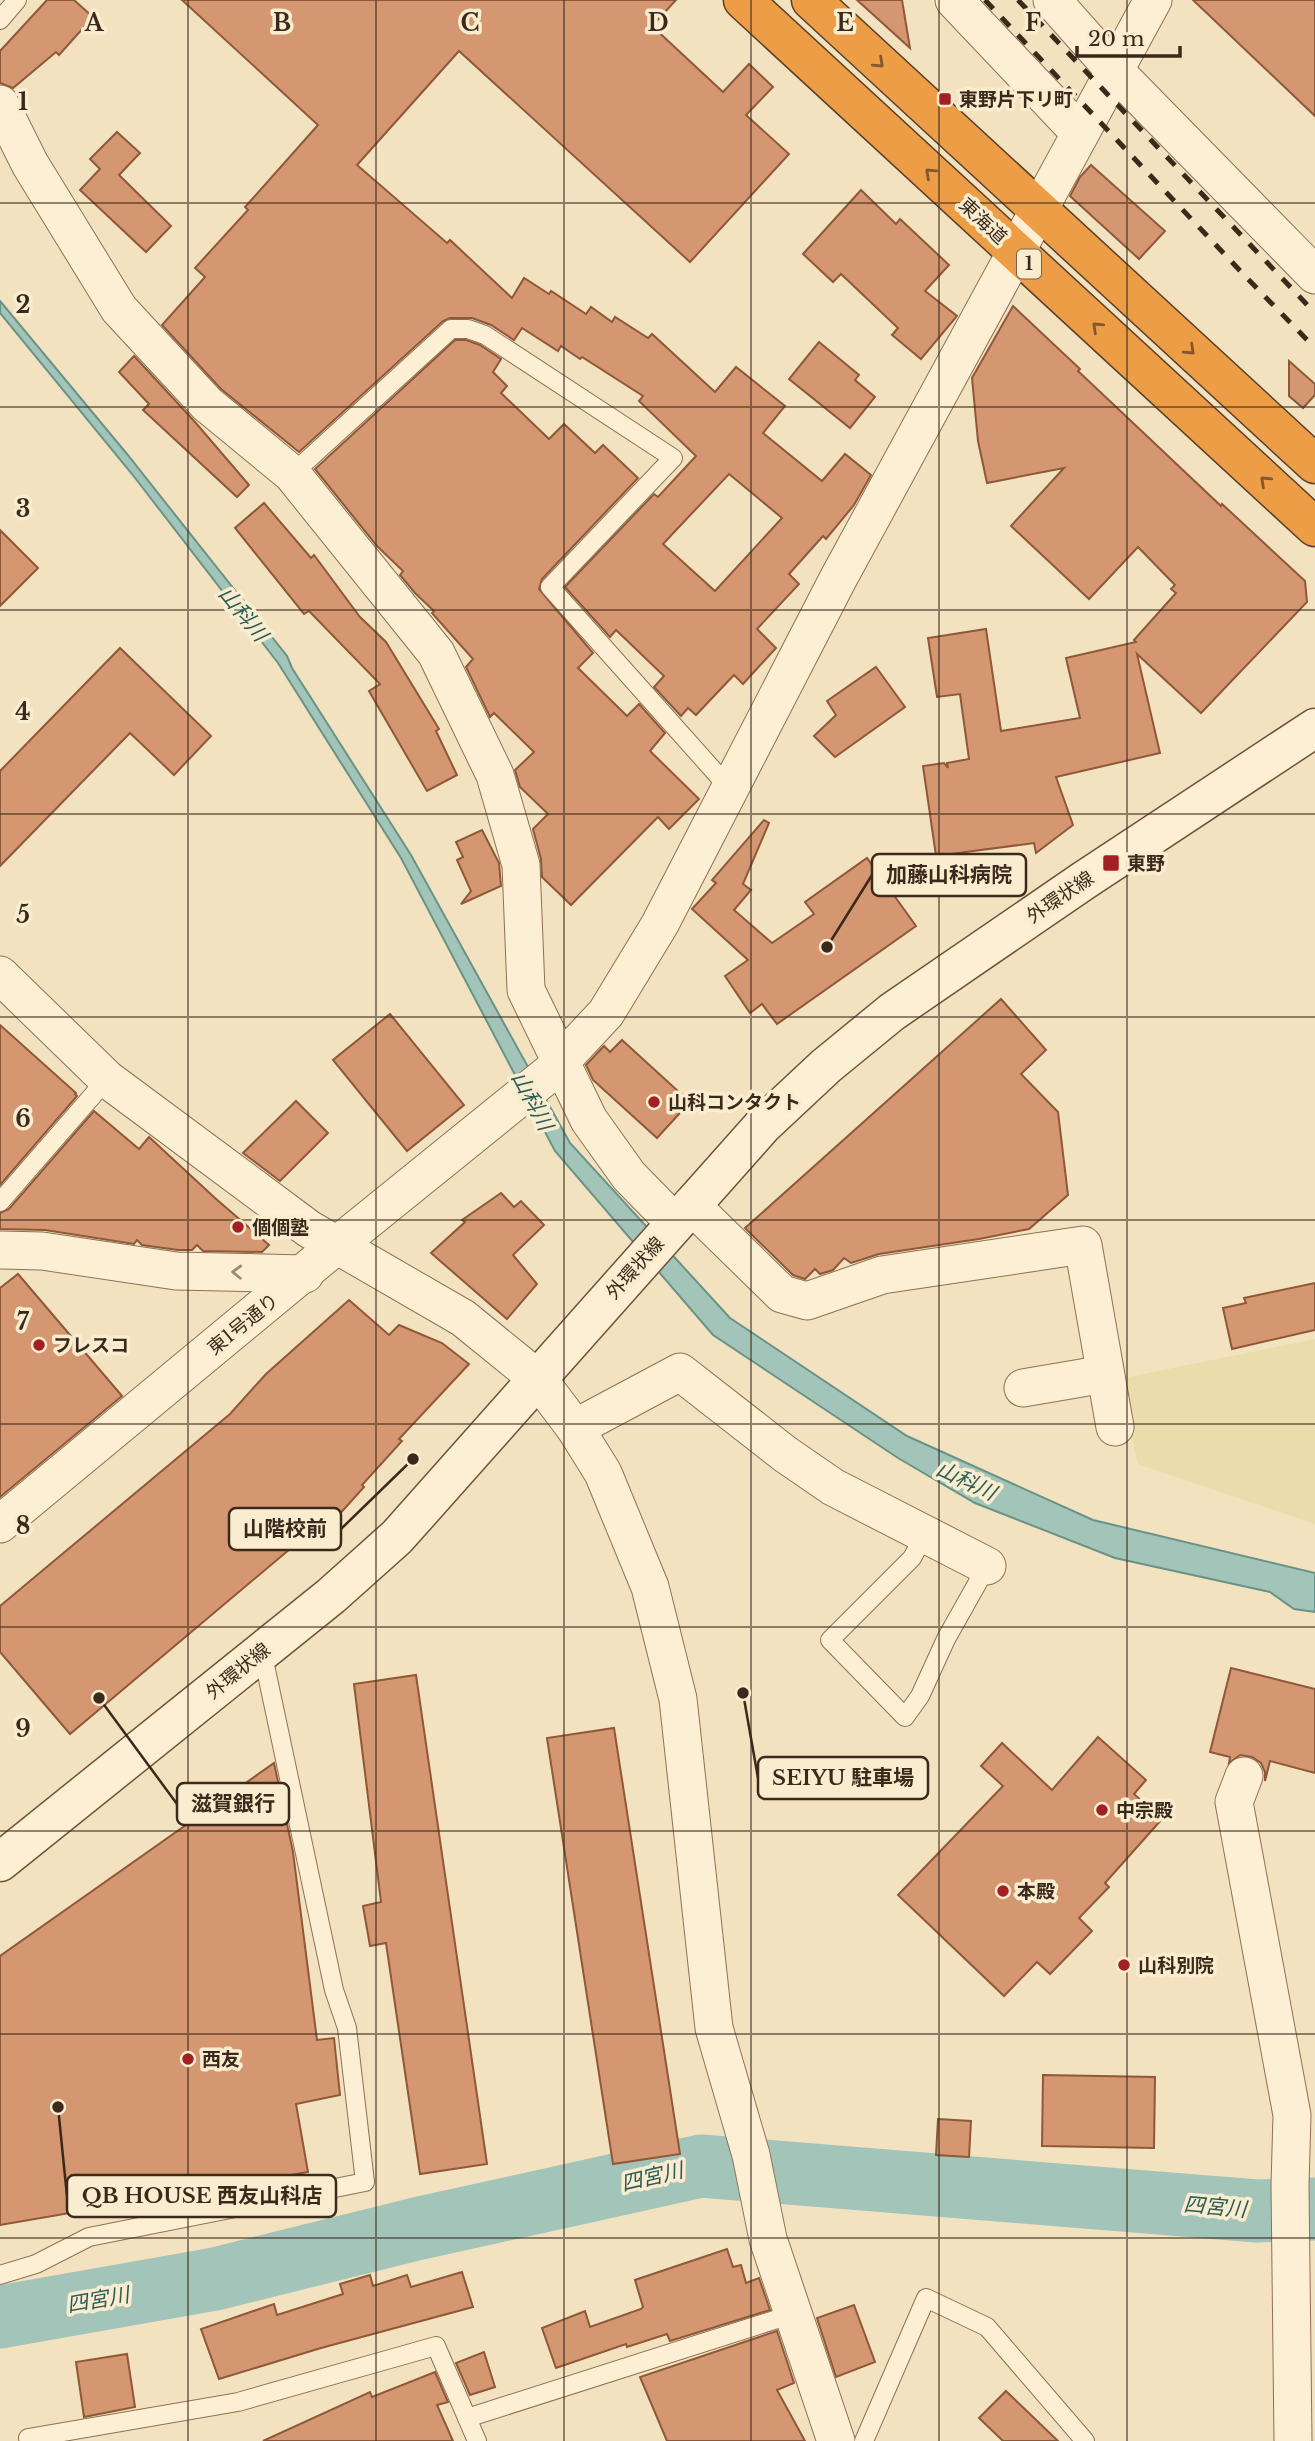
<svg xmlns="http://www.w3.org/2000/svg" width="1315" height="2441" viewBox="0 0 1315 2441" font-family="'Libre Baskerville','Noto Sans JP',serif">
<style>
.farmland{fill:#e9ddab}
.water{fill:#a3c4b9;stroke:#699387;stroke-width:2}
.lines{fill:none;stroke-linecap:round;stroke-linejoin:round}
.river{stroke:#a3c4b9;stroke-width:63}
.building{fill:#d59771;stroke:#8f5838;stroke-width:2;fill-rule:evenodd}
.lane-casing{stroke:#8d7155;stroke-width:20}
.street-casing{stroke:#8d7155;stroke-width:39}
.secondary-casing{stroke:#6f5239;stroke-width:41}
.highway-casing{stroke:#5a3f2a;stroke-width:41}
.lane{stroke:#fcefd3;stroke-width:18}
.street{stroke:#fcefd3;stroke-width:37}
.secondary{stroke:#fcefd3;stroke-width:38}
.highway{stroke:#ec9d46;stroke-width:38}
.rail{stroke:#3b2a1b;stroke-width:5;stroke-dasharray:12 12;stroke-linecap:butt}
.oneway{stroke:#82582c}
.oneway2{stroke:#9c8c77}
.grid{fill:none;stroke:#3b2a1b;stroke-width:2;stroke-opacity:0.55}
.poi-dot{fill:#a31f24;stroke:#f9eccf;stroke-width:2.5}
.labels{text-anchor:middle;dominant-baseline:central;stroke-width:7;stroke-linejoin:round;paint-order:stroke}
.shield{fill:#f9eccf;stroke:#746451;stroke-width:2}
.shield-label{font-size:18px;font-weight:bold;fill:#3b2a1b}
.poi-label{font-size:19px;font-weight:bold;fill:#3b2a1b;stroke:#f9eccf;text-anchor:start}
.street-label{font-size:19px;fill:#3b2a1b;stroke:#f9eccf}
.water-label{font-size:21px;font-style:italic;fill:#295d58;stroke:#f9eccf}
.grid-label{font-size:23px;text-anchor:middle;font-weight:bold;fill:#3b2a1b;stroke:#f9eccf;stroke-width:7;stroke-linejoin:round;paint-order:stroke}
.leader{fill:none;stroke:#3b2a1b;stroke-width:2.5}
.callout-dot{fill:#3b2a1b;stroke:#f9eccf;stroke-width:2.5}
.callout{fill:#f9eccf;stroke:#3b2a1b;stroke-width:2.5}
.callout-label{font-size:21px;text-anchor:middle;font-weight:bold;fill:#3b2a1b}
</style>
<rect width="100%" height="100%" fill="#f3e2bf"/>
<path class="farmland" d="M 1315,1339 L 1315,1524 L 1138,1464 L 1119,1379 Z"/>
<path class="water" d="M 0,301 L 127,454 L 287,656 L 292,668 L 411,855 L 570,1143 L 730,1318 L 907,1436 L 1093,1520 L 1315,1573 L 1315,1612 L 1294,1609 L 1270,1592 L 1115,1558 L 975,1503 L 898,1458 L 713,1335 L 555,1151 L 401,858 L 278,663 L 132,474 L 0,313 Z"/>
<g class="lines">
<path class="river" d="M 0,2317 L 215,2279 L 416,2229 L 701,2166 L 1257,2211 L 1315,2209"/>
</g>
<g class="building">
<path d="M 47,0 L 74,0 L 93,17 L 59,55 L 56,52 L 13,88 L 0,83 L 0,51 Z"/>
<path d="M 182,0 L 676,0 L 652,26 L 723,92 L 749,64 L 773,87 L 746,115 L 789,154 L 690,262 L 459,51 L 357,165 L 447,243 L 450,240 L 512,298 L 524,278 L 549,294 L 551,291 L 586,314 L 591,307 L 612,322 L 615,317 L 648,338 L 652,334 L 715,392 L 736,367 L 785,406 L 763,433 L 822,481 L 845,454 L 871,475 L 854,505 L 826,539 L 823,536 L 789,574 L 799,584 L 757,629 L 776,648 L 743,684 L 734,675 L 696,715 L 688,708 L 681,716 L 654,687 L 664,676 L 616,630 L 610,637 L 565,587 L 654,494 L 658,497 L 696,456 L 639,401 L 643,396 L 582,357 L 580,359 L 561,346 L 558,351 L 522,328 L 514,340 L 491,325 L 472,318 L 450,318 L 443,321 L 299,452 L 221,389 L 162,325 L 205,277 L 195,268 L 248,210 L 245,207 L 318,125 ZM 729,474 L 782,518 L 715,591 L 663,544 Z"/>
<path d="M 857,0 L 902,0 L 910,48 Z"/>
<path d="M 1193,0 L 1315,0 L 1315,116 Z"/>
<path d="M 117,132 L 140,153 L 119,175 L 171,226 L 146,252 L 80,190 L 100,169 L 90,159 Z"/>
<path d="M 1091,165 L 1165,231 L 1139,259 L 1070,196 L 1080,177 Z"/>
<path d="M 861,190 L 896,224 L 900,219 L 949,265 L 925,291 L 957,316 L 921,359 L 892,335 L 898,328 L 841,274 L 833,282 L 803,254 Z"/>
<path d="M 1013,306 L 1080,369 L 1078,371 L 1221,506 L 1222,504 L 1305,581 L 1307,602 L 1201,713 L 1137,654 L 1160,753 L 1056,777 L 1073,825 L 1036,853 L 1034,843 L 936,856 L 923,766 L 944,763 L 948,768 L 947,763 L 969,759 L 960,694 L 937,697 L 928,638 L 986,629 L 1001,731 L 1080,718 L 1066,658 L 1136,642 L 1134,640 L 1176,593 L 1171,589 L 1175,585 L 1138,547 L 1089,599 L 1011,526 L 1064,468 L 987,483 L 978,441 L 972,378 Z"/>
<path d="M 455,340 L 466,340 L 480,345 L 501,359 L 493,372 L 507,386 L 501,393 L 549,439 L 564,424 L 595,453 L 603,445 L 638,478 L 542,579 L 539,589 L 593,653 L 578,668 L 627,716 L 639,704 L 665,733 L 650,751 L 699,799 L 669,829 L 658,817 L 571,905 L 542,877 L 541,859 L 533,829 L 548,814 L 520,787 L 515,770 L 534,752 L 494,713 L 490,717 L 466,667 L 473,659 L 432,613 L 434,611 L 415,593 L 400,575 L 403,571 L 377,546 L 315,469 Z"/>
<path d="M 819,342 L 859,375 L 855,380 L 875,397 L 850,428 L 789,379 Z"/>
<path d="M 134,356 L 195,422 L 249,485 L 237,497 L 143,410 L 149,404 L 119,372 Z"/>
<path d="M 1289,361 L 1315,384 L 1315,395 L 1303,408 L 1289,396 Z"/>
<path d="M 264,503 L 311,558 L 314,555 L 360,617 L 386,642 L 439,729 L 436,731 L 457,775 L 427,791 L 369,691 L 380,684 L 309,611 L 304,614 L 235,528 Z"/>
<path d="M 0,530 L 38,568 L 0,606 Z"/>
<path d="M 120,648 L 211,736 L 174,775 L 130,733 L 0,866 L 0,771 Z"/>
<path d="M 876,667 L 905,707 L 835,757 L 814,736 L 836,715 L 827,701 Z"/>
<path d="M 764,820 L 769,823 L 743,884 L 751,890 L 734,910 L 772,943 L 814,914 L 805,902 L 867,858 L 916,926 L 777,1024 L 762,1004 L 750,1013 L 725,976 L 748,960 L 692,909 L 716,883 L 712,880 Z"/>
<path d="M 482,830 L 499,863 L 501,886 L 461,904 L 471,891 L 457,860 L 463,857 L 456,842 Z"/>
<path d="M 1001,999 L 1046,1050 L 1021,1074 L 1058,1112 L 1068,1195 L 1029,1229 L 979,1239 L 879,1254 L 851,1263 L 844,1258 L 833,1270 L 820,1274 L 815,1269 L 805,1279 L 793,1275 L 745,1228 Z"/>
<path d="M 390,1014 L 464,1105 L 407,1151 L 333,1060 Z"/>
<path d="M 0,1025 L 76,1093 L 75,1094 L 77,1096 L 0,1185 Z"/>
<path d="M 622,1040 L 690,1102 L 657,1138 L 593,1080 L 586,1065 L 604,1046 L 610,1052 Z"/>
<path d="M 296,1101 L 328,1133 L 280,1181 L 243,1153 Z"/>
<path d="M 94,1111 L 139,1149 L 149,1137 L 215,1198 L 269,1245 L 262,1252 L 203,1251 L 197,1245 L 192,1250 L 178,1250 L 142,1245 L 137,1240 L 134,1244 L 45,1230 L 0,1229 L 0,1213 L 9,1209 Z"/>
<path d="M 501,1193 L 514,1207 L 521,1201 L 544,1225 L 513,1255 L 537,1284 L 507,1319 L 431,1253 L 465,1222 L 462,1220 Z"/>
<path d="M 18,1274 L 122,1396 L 0,1497 L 0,1288 Z"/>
<path d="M 1315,1283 L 1315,1330 L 1232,1349 L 1223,1308 L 1246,1303 L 1244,1298 Z"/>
<path d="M 349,1300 L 389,1335 L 399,1325 L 442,1343 L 469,1364 L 399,1439 L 402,1441 L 362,1485 L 364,1487 L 328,1527 L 322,1522 L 70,1734 L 0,1652 L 0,1606 L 230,1414 L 266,1374 Z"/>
<path d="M 1231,1668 L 1315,1689 L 1315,1773 L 1270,1761 L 1265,1781 L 1265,1772 L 1261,1763 L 1252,1757 L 1240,1755 L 1229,1763 L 1230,1757 L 1210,1752 Z"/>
<path d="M 416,1675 L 487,2164 L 420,2174 L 386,1943 L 370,1946 L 363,1906 L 381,1902 L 354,1684 Z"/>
<path d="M 614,1728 L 680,2154 L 613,2164 L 547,1738 Z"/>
<path d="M 1098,1737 L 1146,1780 L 1134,1794 L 1162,1819 L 1105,1883 L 1109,1887 L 1079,1918 L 1092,1931 L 1050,1974 L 1037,1962 L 1004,1996 L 898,1895 L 1003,1786 L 981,1766 L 1002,1743 L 1052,1790 Z"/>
<path d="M 274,1763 L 293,1852 L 317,2040 L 334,2038 L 340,2095 L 296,2104 L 308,2172 L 0,2225 L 0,1956 Z"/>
<path d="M 1043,2075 L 1155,2077 L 1154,2148 L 1042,2146 Z"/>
<path d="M 938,2119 L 971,2121 L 969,2157 L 936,2155 Z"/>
<path d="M 727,2249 L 733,2267 L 741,2265 L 746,2283 L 759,2278 L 770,2310 L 670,2341 L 667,2334 L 627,2347 L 626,2344 L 556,2368 L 542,2328 L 585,2311 L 590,2327 L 641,2309 L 643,2307 L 635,2280 Z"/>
<path d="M 462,2272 L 473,2307 L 321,2348 L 219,2379 L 201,2329 L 274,2304 L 277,2315 L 343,2294 L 340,2284 L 370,2275 L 373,2286 L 407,2275 L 411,2287 Z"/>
<path d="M 854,2305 L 875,2362 L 836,2377 L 817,2318 Z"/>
<path d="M 777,2331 L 794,2383 L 777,2390 L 805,2441 L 667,2441 L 640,2377 Z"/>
<path d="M 484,2352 L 495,2387 L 470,2395 L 456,2363 Z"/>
<path d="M 127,2354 L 135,2407 L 84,2417 L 76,2362 Z"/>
<path d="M 435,2372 L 448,2402 L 437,2405 L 453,2441 L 263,2441 L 370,2392 L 372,2397 Z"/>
<path d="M 1006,2391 L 1058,2441 L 1003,2441 L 979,2418 Z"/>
</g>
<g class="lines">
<defs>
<g id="lane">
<path d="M 0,20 L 17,0"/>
<path d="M 292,474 L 451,329 L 468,329 L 485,335 L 673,458 L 550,587 L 731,790"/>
<path d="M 0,1202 L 107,1079"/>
<path d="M 925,1534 L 912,1558 L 830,1640 L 905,1717 L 920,1696 L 946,1639 L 987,1566"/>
<path d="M 0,2275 L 36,2264 L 89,2237 L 365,2182 L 347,2028 L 334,1990 L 262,1651"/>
<path d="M 467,2418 L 793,2314"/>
<path d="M 29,2441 L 28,2438 L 238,2402 L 436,2346 L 477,2441"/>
<path d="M 864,2441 L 926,2298 L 987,2327 L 1085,2441"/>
</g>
<g id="street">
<path d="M 954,0 L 1080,133"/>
<path d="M 1052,0 L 1114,70 L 1315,275"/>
<path d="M 0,104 L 30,164 L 119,309 L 207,404 L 292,474 L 436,653 L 495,775 L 521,865 L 526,990 L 589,1120 L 629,1176 L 675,1223"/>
<path d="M 0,975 L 107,1079 L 309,1229 L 463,1318 L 538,1379 L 575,1428 L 603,1473 L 650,1587 L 678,1699 L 714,2028 L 751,2155 L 768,2239 L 836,2441"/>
<path d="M 691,1205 L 782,1294 L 807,1301 L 882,1275 L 1083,1245 L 1115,1427"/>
<path d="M 0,1250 L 42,1251 L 176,1271 L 305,1274"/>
<path d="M 1023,1388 L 1105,1374"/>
<path d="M 575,1428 L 680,1372 L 785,1454 L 833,1487 L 987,1566"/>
<path d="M 0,1524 L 337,1245 L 551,1072 L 606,1013 L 660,924 L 838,579 L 1153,0"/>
<path d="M 1244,1776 L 1234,1802 L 1292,2115 L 1290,2185 L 1293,2441"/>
</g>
<path id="secondary" d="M 0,1862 L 331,1596 L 397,1537 L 764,1124 L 826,1066 L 892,1012 L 1083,881 L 1315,728"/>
<g id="highway">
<path d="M 743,0 L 1315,527"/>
<path d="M 811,0 L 1315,464"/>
</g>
</defs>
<use href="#lane" class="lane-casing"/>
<use href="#street" class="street-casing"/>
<use href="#secondary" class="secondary-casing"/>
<use href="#highway" class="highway-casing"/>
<use href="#lane" class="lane"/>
<use href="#street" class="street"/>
<use href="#secondary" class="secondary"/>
<use href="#highway" class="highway"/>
<g class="rail">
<path d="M 985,0 L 1245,276 L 1315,348"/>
<path d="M 1018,0 L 1315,313"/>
</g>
</g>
<defs><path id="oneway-chevron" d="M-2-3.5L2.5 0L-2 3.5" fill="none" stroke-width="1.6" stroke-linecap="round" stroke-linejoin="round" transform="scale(1.75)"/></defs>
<g class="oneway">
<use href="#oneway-chevron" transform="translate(879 63) rotate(43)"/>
<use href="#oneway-chevron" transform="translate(930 173) rotate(-137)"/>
<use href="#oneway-chevron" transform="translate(1097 327) rotate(-137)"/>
<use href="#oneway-chevron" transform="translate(1190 350) rotate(43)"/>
<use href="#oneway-chevron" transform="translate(1265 481) rotate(-137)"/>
</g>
<use class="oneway2" href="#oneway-chevron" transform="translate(237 1272) rotate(-178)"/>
<path class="grid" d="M 188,0 L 188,2441M 376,0 L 376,2441M 564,0 L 564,2441M 751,0 L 751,2441M 939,0 L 939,2441M 1127,0 L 1127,2441M 0,203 L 1315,203M 0,407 L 1315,407M 0,610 L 1315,610M 0,814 L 1315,814M 0,1017 L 1315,1017M 0,1220 L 1315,1220M 0,1424 L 1315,1424M 0,1627 L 1315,1627M 0,1831 L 1315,1831M 0,2034 L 1315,2034M 0,2238 L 1315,2238"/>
<g class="poi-dot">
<rect x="938" y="92" width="14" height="14" rx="3.5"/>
<rect x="1102" y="854" width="18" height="18" rx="3.5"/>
<circle cx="654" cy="1102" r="7"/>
<circle cx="238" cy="1227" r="7"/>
<circle cx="39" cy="1345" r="7"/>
<circle cx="1102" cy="1810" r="7"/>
<circle cx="1003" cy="1891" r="7"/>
<circle cx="1124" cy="1965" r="7"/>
<circle cx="188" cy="2059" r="7"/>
</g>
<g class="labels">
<rect class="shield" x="1017" y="249.5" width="24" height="29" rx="5"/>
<g class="shield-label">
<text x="1029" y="264">1</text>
</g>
<g class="poi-label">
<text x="959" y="99">東野片下リ町</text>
<text x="1127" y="863">東野</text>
<text x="668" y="1102">山科コンタクト</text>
<text x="252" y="1227">個個塾</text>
<text x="53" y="1345">フレスコ</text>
<text x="1116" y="1810">中宗殿</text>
<text x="1017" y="1891">本殿</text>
<text x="1138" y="1965">山科別院</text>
<text x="202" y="2059">西友</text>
</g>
<g class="street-label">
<text transform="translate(983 221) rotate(43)">東海道</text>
<text transform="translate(1060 897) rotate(-34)">外環状線</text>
<text transform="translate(635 1268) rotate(-48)">外環状線</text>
<text transform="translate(243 1324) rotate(-39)">東1号通り</text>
<text transform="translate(238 1671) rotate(-39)">外環状線</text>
</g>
<g class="water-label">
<text transform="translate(243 614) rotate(51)">山科川</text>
<text transform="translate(532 1101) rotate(62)">山科川</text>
<text transform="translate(966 1481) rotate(25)">山科川</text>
<text transform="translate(652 2177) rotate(-13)">四宮川</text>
<text transform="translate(1215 2207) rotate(5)">四宮川</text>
<text transform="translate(98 2300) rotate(-10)">四宮川</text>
</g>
</g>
<g class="grid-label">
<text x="94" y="31">A</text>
<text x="282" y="31">B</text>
<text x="470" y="31">C</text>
<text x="658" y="31">D</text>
<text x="845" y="31">E</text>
<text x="1033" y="31">F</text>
<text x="23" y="110">1</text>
<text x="23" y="313">2</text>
<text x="23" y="517">3</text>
<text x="23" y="720">4</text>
<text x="23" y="923">5</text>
<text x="23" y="1127">6</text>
<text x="23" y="1330">7</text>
<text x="23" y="1534">8</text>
<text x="23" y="1737">9</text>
</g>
<path class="leader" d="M827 947L872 875M413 1459L341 1529M743 1693L758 1778M99 1698L177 1804M58 2107L67 2196"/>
<g class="callout-dot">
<circle cx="827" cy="947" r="7"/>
<circle cx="413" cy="1459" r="7"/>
<circle cx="743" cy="1693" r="7"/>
<circle cx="99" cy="1698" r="7"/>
<circle cx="58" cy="2107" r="7"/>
</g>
<g class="callout">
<rect x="872" y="854" width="154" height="42" rx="7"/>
<rect x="229" y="1508" width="112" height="42" rx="7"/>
<rect x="758" y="1757" width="170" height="42" rx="7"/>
<rect x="177" y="1783" width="112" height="42" rx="7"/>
<rect x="67" y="2175" width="269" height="42" rx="7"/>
</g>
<g class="callout-label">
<text x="949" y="882">加藤山科病院</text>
<text x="285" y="1536">山階校前</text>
<text x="843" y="1785">SEIYU 駐車場</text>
<text x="233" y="1811">滋賀銀行</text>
<text x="202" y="2203">QB HOUSE 西友山科店</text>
</g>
<path d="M1077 46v10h103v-10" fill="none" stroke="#3b2a1b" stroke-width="3.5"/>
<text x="1088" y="46" font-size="21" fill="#3b2a1b" stroke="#f9eccf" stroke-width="5" paint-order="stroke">20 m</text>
</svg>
